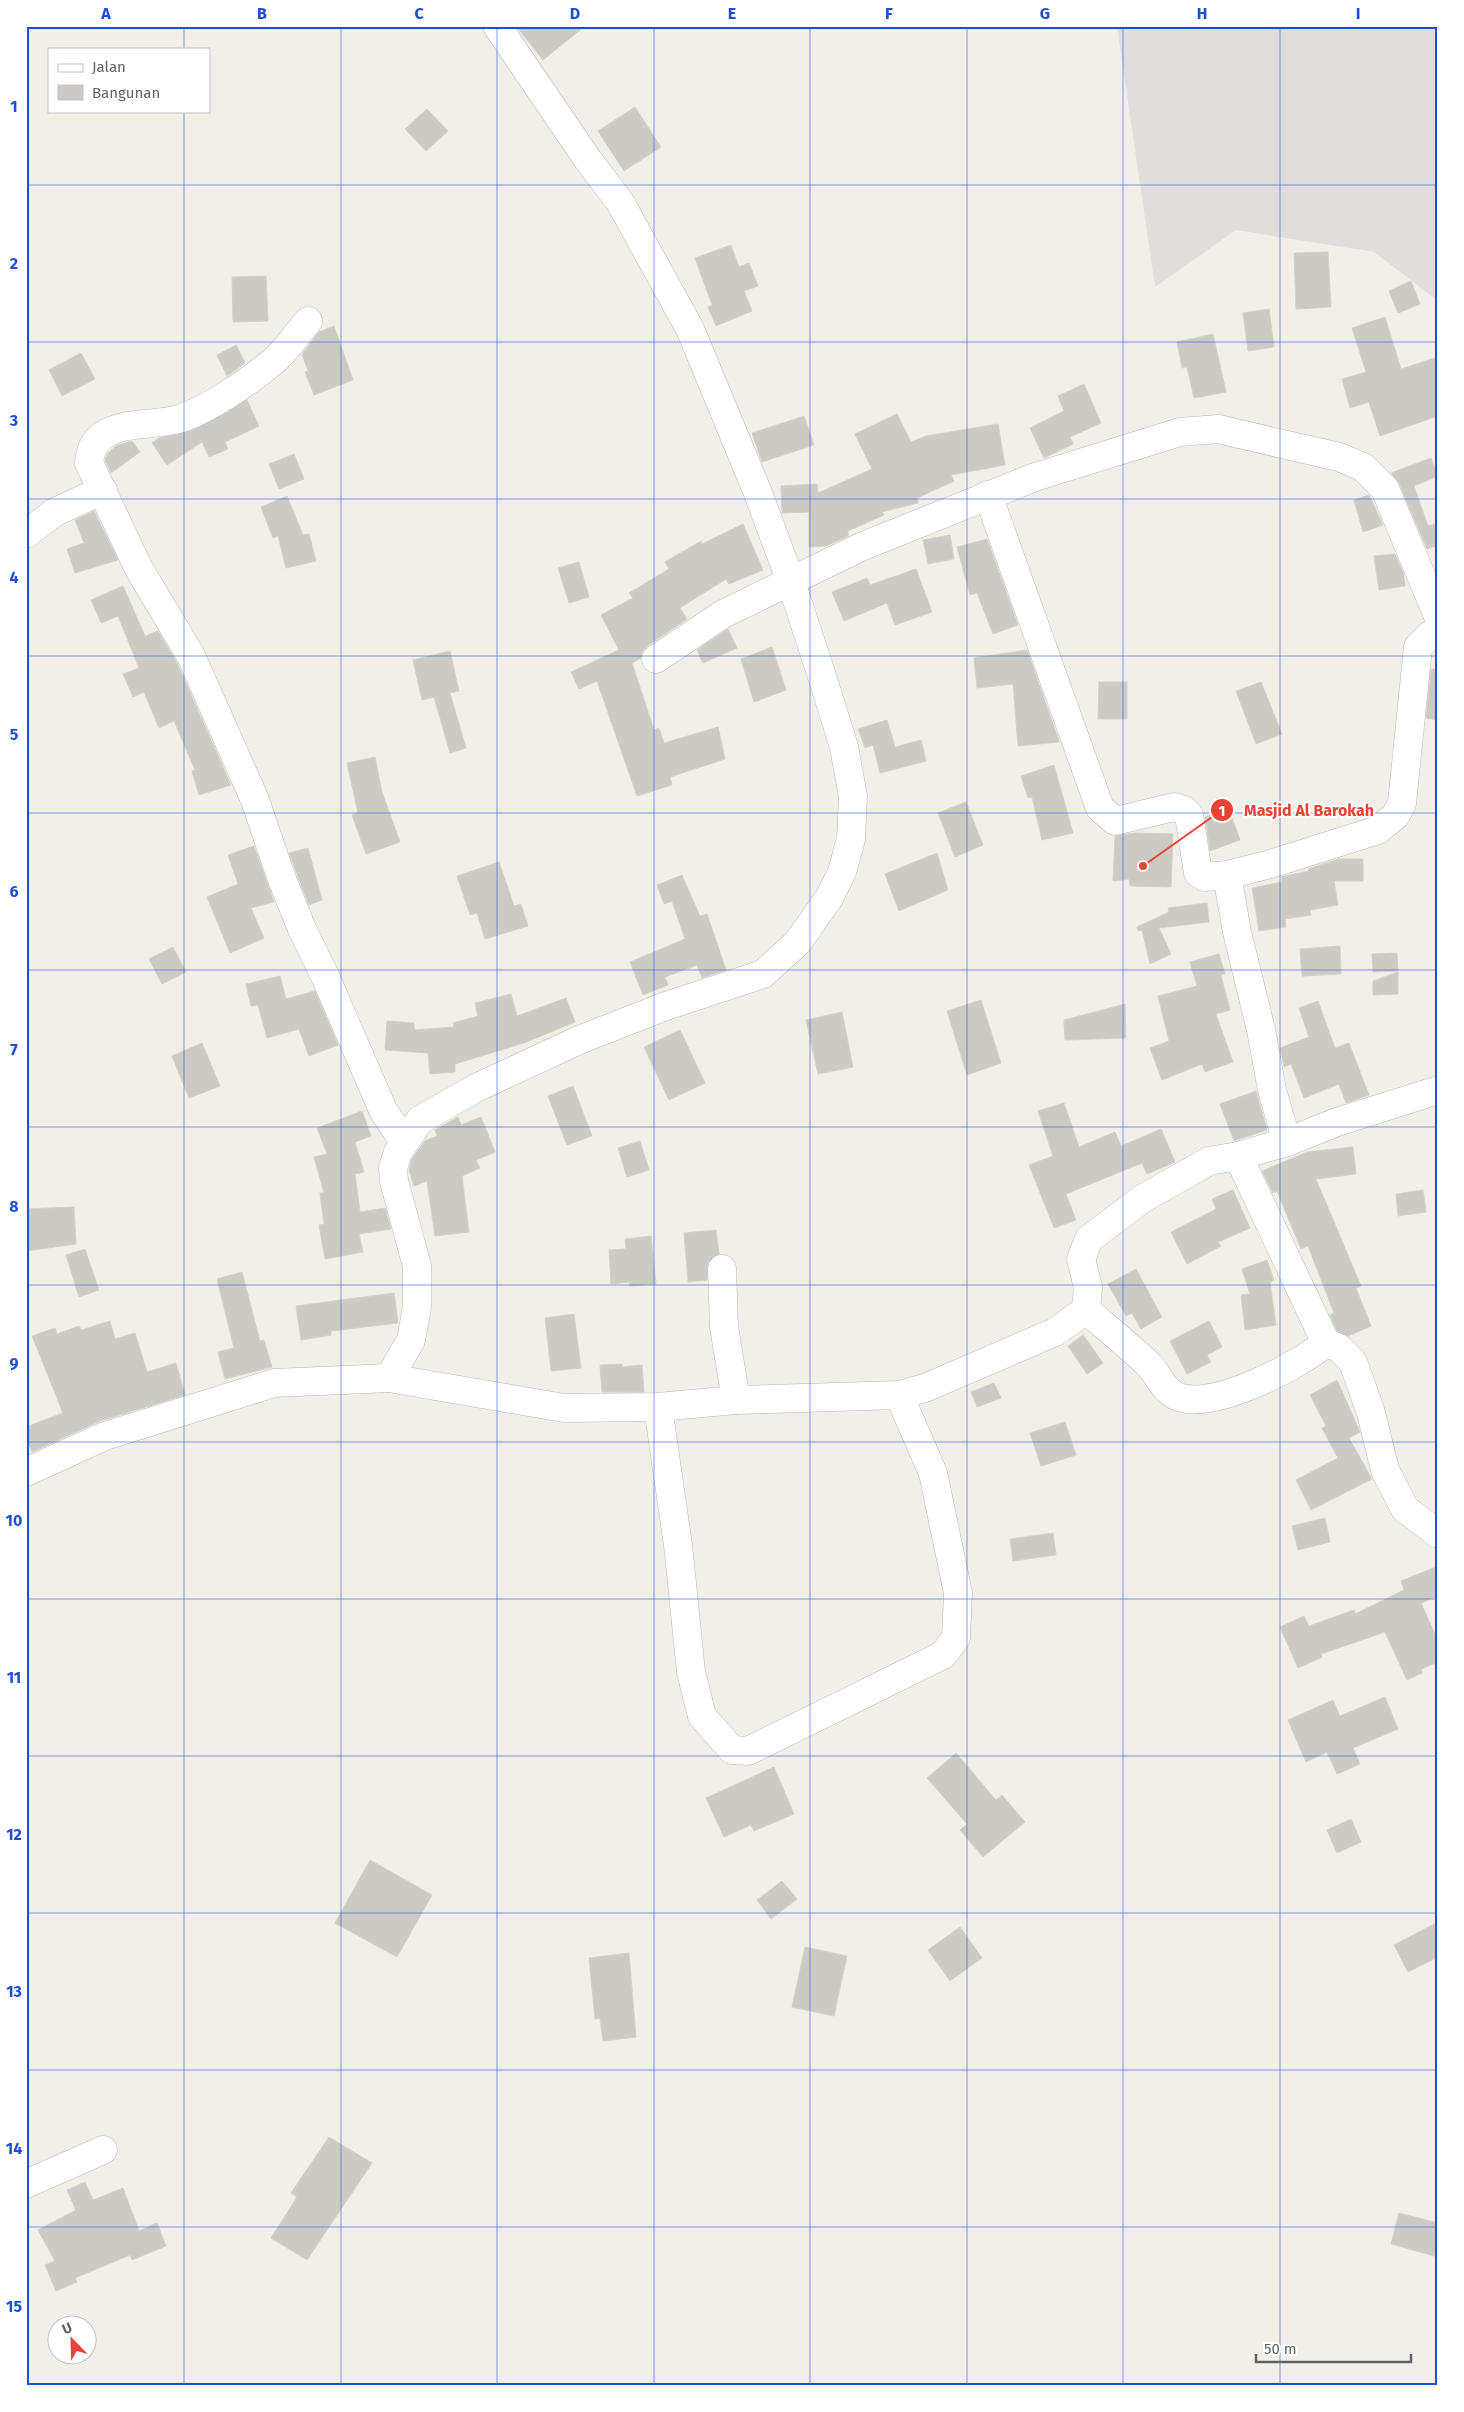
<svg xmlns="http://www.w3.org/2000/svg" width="1464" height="2412" viewBox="0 0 1464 2412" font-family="'Fira Sans',sans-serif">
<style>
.industrial{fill:#e0deda}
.building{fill:#cccac5;stroke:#d6d1c6}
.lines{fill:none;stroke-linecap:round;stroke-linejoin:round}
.minor-casing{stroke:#b5b8bc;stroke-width:29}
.minor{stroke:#fff;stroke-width:28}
.grid{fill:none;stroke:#1d4ed8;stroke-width:1;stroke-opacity:0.55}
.leader{fill:none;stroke:#ea4335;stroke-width:2}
.callout-dot{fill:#ea4335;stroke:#fff;stroke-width:2}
.mark-label{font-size:15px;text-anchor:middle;font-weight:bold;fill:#fff}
.callout-label{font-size:16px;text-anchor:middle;font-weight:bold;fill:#ea4335;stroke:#fff;stroke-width:4;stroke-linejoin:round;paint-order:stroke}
.neatline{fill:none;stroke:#1d4ed8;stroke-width:2}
.grid-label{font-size:16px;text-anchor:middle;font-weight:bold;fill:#1d4ed8}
</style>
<rect width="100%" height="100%" fill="#f1efe8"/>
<path class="industrial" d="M 1117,26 L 1438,26 L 1438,301 L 1374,252 L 1236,230 L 1155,287 Z"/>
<g class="building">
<path d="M 516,26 L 585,26 L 543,60 Z"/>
<path d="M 635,107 L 661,147 L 624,171 L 598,131 Z"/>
<path d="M 427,109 L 448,131 L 426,151 L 405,129 Z"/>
<path d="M 731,245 L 739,267 L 749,263 L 758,286 L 744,291 L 752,311 L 716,326 L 708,307 L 712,305 L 695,258 Z"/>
<path d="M 1328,252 L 1331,307 L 1296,309 L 1294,253 Z"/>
<path d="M 266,276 L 268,321 L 233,322 L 232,277 Z"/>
<path d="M 1411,281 L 1420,304 L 1398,313 L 1389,291 Z"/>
<path d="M 1269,309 L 1274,347 L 1248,351 L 1243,313 Z"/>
<path d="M 1385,317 L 1401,369 L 1438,357 L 1438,416 L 1380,436 L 1369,402 L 1350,408 L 1342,379 L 1366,372 L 1352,328 Z"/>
<path d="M 334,326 L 353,380 L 314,395 L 305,372 L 308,371 L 302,354 L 319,332 Z"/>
<path d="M 1213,334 L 1226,392 L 1194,398 L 1187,367 L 1182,368 L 1177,342 Z"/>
<path d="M 236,345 L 245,363 L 227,376 L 217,355 Z"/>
<path d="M 81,353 L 95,379 L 62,396 L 49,370 Z"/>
<path d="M 1084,384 L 1101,423 L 1070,437 L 1073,444 L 1044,458 L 1030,428 L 1064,411 L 1058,396 Z"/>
<path d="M 247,400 L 259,426 L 225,442 L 228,449 L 209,457 L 202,442 L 167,465 L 152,443 L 159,438 L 193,430 Z"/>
<path d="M 897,414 L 911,442 L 926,436 L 998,424 L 1005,465 L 951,475 L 954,481 L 917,498 L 918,503 L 882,512 L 884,515 L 848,531 L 848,536 L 826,546 L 809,547 L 809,512 L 782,513 L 781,486 L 817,484 L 818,493 L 872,469 L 855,434 Z"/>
<path d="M 804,416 L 814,445 L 762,462 L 752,433 Z"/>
<path d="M 132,441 L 140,452 L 111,473 L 105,460 L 108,453 L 116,446 Z"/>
<path d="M 294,454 L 304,479 L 279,489 L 269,464 Z"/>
<path d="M 1431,458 L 1438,476 L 1414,486 L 1428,526 L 1438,523 L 1438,545 L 1427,549 L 1399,483 L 1391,473 Z"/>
<path d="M 1369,495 L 1383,525 L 1363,532 L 1354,500 Z"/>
<path d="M 287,496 L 303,535 L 309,534 L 316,561 L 286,568 L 278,536 L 273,538 L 261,507 Z"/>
<path d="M 94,511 L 118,560 L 75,573 L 67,549 L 84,543 L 75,520 Z"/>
<path d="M 743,524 L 763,570 L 729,584 L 726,579 L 680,608 L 687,619 L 647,646 L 642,652 L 641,658 L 632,663 L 654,730 L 659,728 L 664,743 L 718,727 L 725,759 L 670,777 L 672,785 L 637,796 L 597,681 L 579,689 L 571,672 L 619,650 L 601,615 L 633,598 L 629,593 L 669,569 L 665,562 L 701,541 L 702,544 Z"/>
<path d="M 950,535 L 954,559 L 928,564 L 923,540 Z"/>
<path d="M 987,539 L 1018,625 L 993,634 L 977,593 L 970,595 L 957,547 Z"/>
<path d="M 1395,554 L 1403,572 L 1405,586 L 1379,590 L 1374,556 Z"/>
<path d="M 579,562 L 589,597 L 569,603 L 558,568 Z"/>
<path d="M 916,569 L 932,612 L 895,625 L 887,603 L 844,621 L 832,592 L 867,578 L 870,585 Z"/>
<path d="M 123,586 L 145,636 L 158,631 L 177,663 L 231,785 L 199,795 L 192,771 L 195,770 L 174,721 L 159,728 L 144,692 L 133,697 L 123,674 L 139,668 L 118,616 L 101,623 L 91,600 Z"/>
<path d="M 728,629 L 737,648 L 703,663 L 697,650 Z"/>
<path d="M 772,647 L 786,690 L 754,702 L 741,659 Z"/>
<path d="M 1027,650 L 1059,741 L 1059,742 L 1018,746 L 1013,684 L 977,688 L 974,658 Z"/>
<path d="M 450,651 L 459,691 L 450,693 L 466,748 L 450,753 L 434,697 L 422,700 L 413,660 Z"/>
<path d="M 1431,669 L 1438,669 L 1438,720 L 1426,718 Z"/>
<path d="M 1099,682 L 1127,682 L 1127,719 L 1098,719 Z"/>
<path d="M 1261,682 L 1282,734 L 1256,744 L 1236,691 Z"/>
<path d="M 887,720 L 895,747 L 921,740 L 926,761 L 880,773 L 873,745 L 865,748 L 858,729 Z"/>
<path d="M 375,757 L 382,792 L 400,842 L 366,854 L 352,815 L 358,813 L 347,763 Z"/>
<path d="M 1054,765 L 1073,833 L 1042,840 L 1032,797 L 1028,798 L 1021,776 Z"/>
<path d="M 966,802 L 983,845 L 955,857 L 938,813 Z"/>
<path d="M 1229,809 L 1240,840 L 1210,851 L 1205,817 Z"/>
<path d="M 1134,833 L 1173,834 L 1171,887 L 1130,886 L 1129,879 L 1113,881 L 1115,836 Z"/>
<path d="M 254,846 L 274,902 L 251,908 L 264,938 L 230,953 L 207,897 L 238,884 L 228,855 Z"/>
<path d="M 308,848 L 322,900 L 309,905 L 289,853 Z"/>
<path d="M 937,853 L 948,890 L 899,911 L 885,874 Z"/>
<path d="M 1338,859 L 1363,859 L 1363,881 L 1334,881 L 1338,905 L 1310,910 L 1311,915 L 1285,919 L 1286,927 L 1259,931 L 1252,888 L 1282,882 L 1281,877 L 1309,871 L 1308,869 Z"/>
<path d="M 499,862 L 514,906 L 521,904 L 528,926 L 485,939 L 477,913 L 470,915 L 457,876 Z"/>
<path d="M 682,875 L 700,916 L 707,914 L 726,970 L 702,978 L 697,965 L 665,977 L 668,985 L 643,995 L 630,962 L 685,939 L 672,901 L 664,904 L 657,885 Z"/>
<path d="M 1207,903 L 1209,922 L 1159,928 L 1171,954 L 1150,964 L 1142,930 L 1138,931 L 1137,927 L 1169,912 L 1168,908 Z"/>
<path d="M 1340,946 L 1341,974 L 1302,976 L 1300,949 Z"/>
<path d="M 173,947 L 186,972 L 162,984 L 149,959 Z"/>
<path d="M 1397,953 L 1398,971 L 1373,972 L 1372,954 Z"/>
<path d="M 1219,954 L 1225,974 L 1221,975 L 1230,1010 L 1216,1014 L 1233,1062 L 1205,1072 L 1202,1064 L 1162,1080 L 1150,1048 L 1169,1041 L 1158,996 L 1197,986 L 1190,962 Z"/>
<path d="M 1398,972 L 1398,994 L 1373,995 L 1373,981 Z"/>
<path d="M 280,976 L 286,999 L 315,991 L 338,1045 L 309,1056 L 299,1029 L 267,1038 L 258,1005 L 251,1006 L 246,984 Z"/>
<path d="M 511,994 L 517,1016 L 566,998 L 575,1022 L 524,1043 L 455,1064 L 455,1072 L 430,1074 L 428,1053 L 385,1050 L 387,1021 L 414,1023 L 414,1030 L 454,1027 L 453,1023 L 478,1016 L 475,1003 Z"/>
<path d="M 981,1000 L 1001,1063 L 967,1075 L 947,1011 Z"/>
<path d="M 1318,1001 L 1335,1048 L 1349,1043 L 1369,1095 L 1346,1103 L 1339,1084 L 1304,1098 L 1291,1064 L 1284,1067 L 1280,1048 L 1309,1037 L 1299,1008 Z"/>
<path d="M 1125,1004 L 1126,1038 L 1065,1040 L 1064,1020 Z"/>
<path d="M 842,1012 L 853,1067 L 818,1074 L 806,1020 Z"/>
<path d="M 680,1030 L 705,1083 L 669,1100 L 644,1047 Z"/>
<path d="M 202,1043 L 220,1086 L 189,1098 L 172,1056 Z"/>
<path d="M 573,1086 L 592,1136 L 567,1145 L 548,1096 Z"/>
<path d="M 1256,1091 L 1267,1130 L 1234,1141 L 1220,1104 Z"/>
<path d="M 1064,1103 L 1079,1147 L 1115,1132 L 1121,1146 L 1161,1129 L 1175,1162 L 1147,1174 L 1142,1163 L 1066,1194 L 1076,1220 L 1054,1228 L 1029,1165 L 1053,1156 L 1038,1111 Z"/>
<path d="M 362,1111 L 371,1136 L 355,1142 L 364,1172 L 355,1174 L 360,1212 L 385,1208 L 391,1229 L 359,1234 L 363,1252 L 325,1259 L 319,1225 L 324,1224 L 320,1193 L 324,1193 L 314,1157 L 327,1154 L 317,1128 Z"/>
<path d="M 458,1117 L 461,1125 L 481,1117 L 495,1152 L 476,1160 L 480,1168 L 462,1176 L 469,1232 L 435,1236 L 427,1181 L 414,1186 L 409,1170 L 412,1159 L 425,1141 L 437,1136 L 435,1130 Z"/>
<path d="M 640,1141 L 649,1170 L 627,1177 L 618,1148 Z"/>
<path d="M 1353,1147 L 1356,1174 L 1316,1179 L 1361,1286 L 1356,1288 L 1371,1326 L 1348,1336 L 1337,1331 L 1330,1315 L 1334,1313 L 1308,1246 L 1301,1249 L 1277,1191 L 1273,1193 L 1262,1171 L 1307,1152 Z"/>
<path d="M 1233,1190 L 1250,1228 L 1218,1242 L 1221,1246 L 1187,1264 L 1171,1232 L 1216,1209 L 1212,1199 Z"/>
<path d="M 1423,1190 L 1426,1212 L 1398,1216 L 1396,1194 Z"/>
<path d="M 74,1207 L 76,1244 L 26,1251 L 26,1209 Z"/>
<path d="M 716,1230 L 719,1254 L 708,1262 L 707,1280 L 688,1282 L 684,1233 Z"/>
<path d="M 651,1236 L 656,1284 L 630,1286 L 629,1282 L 611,1284 L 609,1250 L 626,1249 L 625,1239 Z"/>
<path d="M 85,1249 L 99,1290 L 79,1297 L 66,1255 Z"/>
<path d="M 1267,1260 L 1274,1280 L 1270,1282 L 1276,1325 L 1245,1330 L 1241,1295 L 1250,1294 L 1242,1269 Z"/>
<path d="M 1136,1269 L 1162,1317 L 1141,1329 L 1132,1313 L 1126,1316 L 1108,1284 Z"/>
<path d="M 242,1272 L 260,1341 L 264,1340 L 272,1367 L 225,1379 L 218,1352 L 234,1348 L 217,1279 Z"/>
<path d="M 394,1293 L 398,1323 L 331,1331 L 331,1335 L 301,1340 L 296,1306 Z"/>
<path d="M 574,1314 L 581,1368 L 551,1371 L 545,1318 Z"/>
<path d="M 110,1321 L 115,1339 L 135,1333 L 147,1372 L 176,1363 L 185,1395 L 100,1421 L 32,1452 L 26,1436 L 26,1427 L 63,1413 L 32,1336 L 55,1328 L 57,1334 L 79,1326 L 81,1330 Z"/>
<path d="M 1209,1321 L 1222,1347 L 1207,1355 L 1211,1362 L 1187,1374 L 1170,1341 Z"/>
<path d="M 1083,1335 L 1103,1363 L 1087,1374 L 1068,1346 Z"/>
<path d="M 622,1364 L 622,1367 L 642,1365 L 644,1392 L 602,1392 L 600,1365 Z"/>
<path d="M 1337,1380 L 1360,1432 L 1349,1438 L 1372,1479 L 1311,1510 L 1296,1480 L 1338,1458 L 1322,1428 L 1326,1426 L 1310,1395 Z"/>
<path d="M 994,1383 L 1001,1398 L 977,1407 L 971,1392 Z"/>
<path d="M 1065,1422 L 1076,1455 L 1041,1466 L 1030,1433 Z"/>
<path d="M 1325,1518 L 1330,1542 L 1298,1550 L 1292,1526 Z"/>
<path d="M 1053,1533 L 1056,1555 L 1013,1561 L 1010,1539 Z"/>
<path d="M 1438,1566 L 1438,1596 L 1421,1603 L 1438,1641 L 1438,1662 L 1421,1669 L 1422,1673 L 1407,1680 L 1385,1632 L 1321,1654 L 1322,1657 L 1298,1668 L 1280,1627 L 1304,1616 L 1309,1626 L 1354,1610 L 1355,1614 L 1404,1590 L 1401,1581 Z"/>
<path d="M 1385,1697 L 1398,1729 L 1353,1748 L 1360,1764 L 1337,1774 L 1327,1752 L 1306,1762 L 1288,1720 L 1333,1700 L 1340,1716 Z"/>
<path d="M 956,1753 L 996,1800 L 1002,1795 L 1025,1822 L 983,1857 L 960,1830 L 967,1824 L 927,1778 Z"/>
<path d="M 774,1767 L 794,1814 L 754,1831 L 751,1825 L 724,1837 L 706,1798 Z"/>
<path d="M 1351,1819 L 1361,1842 L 1337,1853 L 1327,1830 Z"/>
<path d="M 370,1860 L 432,1895 L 397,1957 L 335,1923 Z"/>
<path d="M 782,1881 L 797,1899 L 771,1919 L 757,1900 Z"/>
<path d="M 1438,1922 L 1438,1957 L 1408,1972 L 1394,1945 Z"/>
<path d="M 960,1927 L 982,1958 L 950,1981 L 928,1950 Z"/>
<path d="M 805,1947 L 847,1956 L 834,2016 L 792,2007 Z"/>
<path d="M 629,1953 L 636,2037 L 603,2041 L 600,2018 L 595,2019 L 589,1958 Z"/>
<path d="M 329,2137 L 372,2163 L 307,2260 L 271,2238 L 297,2197 L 291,2193 Z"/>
<path d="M 85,2182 L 93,2200 L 123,2188 L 139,2231 L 157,2223 L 166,2246 L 132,2260 L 130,2255 L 75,2278 L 77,2282 L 56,2291 L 45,2265 L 55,2261 L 38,2230 L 76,2210 L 67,2190 Z"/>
<path d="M 1399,2213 L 1438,2223 L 1438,2257 L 1391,2244 Z"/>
</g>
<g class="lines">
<defs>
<g id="minor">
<path d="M 308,321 C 298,333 288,348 276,359 C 253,379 204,413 175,420 C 153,425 128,422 107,433 C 95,439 90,450 89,463 L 139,569 L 191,656 L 255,800 L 280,874 L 302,929 L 325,976 L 383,1110 L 404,1142"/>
<path d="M 988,495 L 1100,808 L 1115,821 L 1174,807 L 1184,810 L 1189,815 L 1198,873 L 1205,877 L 1227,875 L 1237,932 L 1261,1030 L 1272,1090 L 1287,1142"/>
<path d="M 26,534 L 55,512 L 103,490"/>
<path d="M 656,659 L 723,614 L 863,546 L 1035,477 L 1180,432 L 1218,429 L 1339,457 L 1363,467 L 1385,489 L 1438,616"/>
<path d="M 1227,875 L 1274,863 L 1378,830 L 1396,815 L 1402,803 L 1418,647 L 1430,635 L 1438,632"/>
<path d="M 1238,1156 L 1326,1343"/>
<path d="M 722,1269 L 724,1327 L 736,1400"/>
<path d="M 1086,1310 L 1088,1287 L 1081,1259 L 1089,1239 L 1142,1199 L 1209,1161 L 1238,1156 L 1287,1142 L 1337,1122 L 1438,1090"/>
<path d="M 389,1378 L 411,1340 L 417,1307 L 417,1266 L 394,1181 L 393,1168 L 398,1152 L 420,1120 L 476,1088 L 579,1040 L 666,1006 L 763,974 L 798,942 L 829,898 L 842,872 L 851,839 L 853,796 L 844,747 L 820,670 L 791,582 L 758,493 L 690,329 L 620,202 L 588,160 L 497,26"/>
<path d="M 658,1407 L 678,1545 L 691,1672 L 702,1716 L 732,1750 L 748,1751 L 943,1655 L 956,1638 L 958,1593 L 933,1473 L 899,1395"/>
<path d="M 26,1472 L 105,1436 L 274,1383 L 389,1378 L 564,1408 L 658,1407 L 736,1400 L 899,1395 L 925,1388 L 1055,1332 L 1086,1310 C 1107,1328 1129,1346 1149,1365 C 1157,1373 1161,1385 1170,1392 C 1201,1419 1299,1365 1326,1343 L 1339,1348 L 1353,1362 L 1371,1413 L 1385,1470 L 1405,1509 L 1438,1534"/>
<path d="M 26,2184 L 103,2150"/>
</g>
</defs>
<use href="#minor" class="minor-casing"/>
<use href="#minor" class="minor"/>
</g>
<path class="grid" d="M 184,26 L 184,49M 341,26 L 341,2386M 497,26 L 497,2386M 654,26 L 654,2386M 810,26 L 810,2386M 967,26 L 967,2386M 1123,26 L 1123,2386M 1280,26 L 1280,2386M 184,111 L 184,2386M 26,185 L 1438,185M 26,342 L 1438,342M 26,499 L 1438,499M 26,656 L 1438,656M 26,813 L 1438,813M 26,970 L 1438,970M 26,1127 L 1438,1127M 26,1285 L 1438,1285M 26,1442 L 1438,1442M 26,1599 L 1438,1599M 26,1756 L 1438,1756M 26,1913 L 1438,1913M 26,2070 L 1438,2070M 26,2227 L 1438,2227"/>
<path class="leader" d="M1143 866L1222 810"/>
<g class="callout-dot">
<circle cx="1143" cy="866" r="5"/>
<circle cx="1222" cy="810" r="12"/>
</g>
<g class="mark-label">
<text x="1222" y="816">1</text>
</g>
<g class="callout-label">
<text x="1309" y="816">Masjid Al Barokah</text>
</g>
<rect width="1464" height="2412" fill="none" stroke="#ffffff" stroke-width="55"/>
<rect x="48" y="48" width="162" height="65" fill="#ffffff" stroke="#bfc1c3"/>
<rect x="58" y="64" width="25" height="8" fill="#ffffff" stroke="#bfc1c3"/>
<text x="92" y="72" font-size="15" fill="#5f6368">Jalan</text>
<rect x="58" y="85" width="25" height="15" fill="#cccac5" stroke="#bfc1c3"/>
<text x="92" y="98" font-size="15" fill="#5f6368">Bangunan</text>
<g transform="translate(72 2340) rotate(337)"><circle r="24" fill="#ffffff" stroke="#bfc1c3"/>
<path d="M0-4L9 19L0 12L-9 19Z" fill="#ea4335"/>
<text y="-8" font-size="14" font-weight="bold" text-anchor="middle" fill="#5f6368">U</text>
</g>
<path d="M1256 2354v8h155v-8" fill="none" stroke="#5f6368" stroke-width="2.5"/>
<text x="1264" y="2354" font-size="15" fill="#5f6368" stroke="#ffffff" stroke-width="4" paint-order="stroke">50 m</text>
<rect x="28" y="28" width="1408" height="2356" class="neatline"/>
<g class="grid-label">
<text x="106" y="19">A</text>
<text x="262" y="19">B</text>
<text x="419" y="19">C</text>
<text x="575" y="19">D</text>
<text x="732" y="19">E</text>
<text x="889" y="19">F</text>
<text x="1045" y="19">G</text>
<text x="1202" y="19">H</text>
<text x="1358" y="19">I</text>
<text x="14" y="112">1</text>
<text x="14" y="269">2</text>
<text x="14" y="426">3</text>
<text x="14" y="583">4</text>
<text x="14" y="740">5</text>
<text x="14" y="897">6</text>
<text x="14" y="1055">7</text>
<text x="14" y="1212">8</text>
<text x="14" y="1369">9</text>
<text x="14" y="1526">10</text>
<text x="14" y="1683">11</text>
<text x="14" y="1840">12</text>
<text x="14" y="1997">13</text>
<text x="14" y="2154">14</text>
<text x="14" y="2312">15</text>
</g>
</svg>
